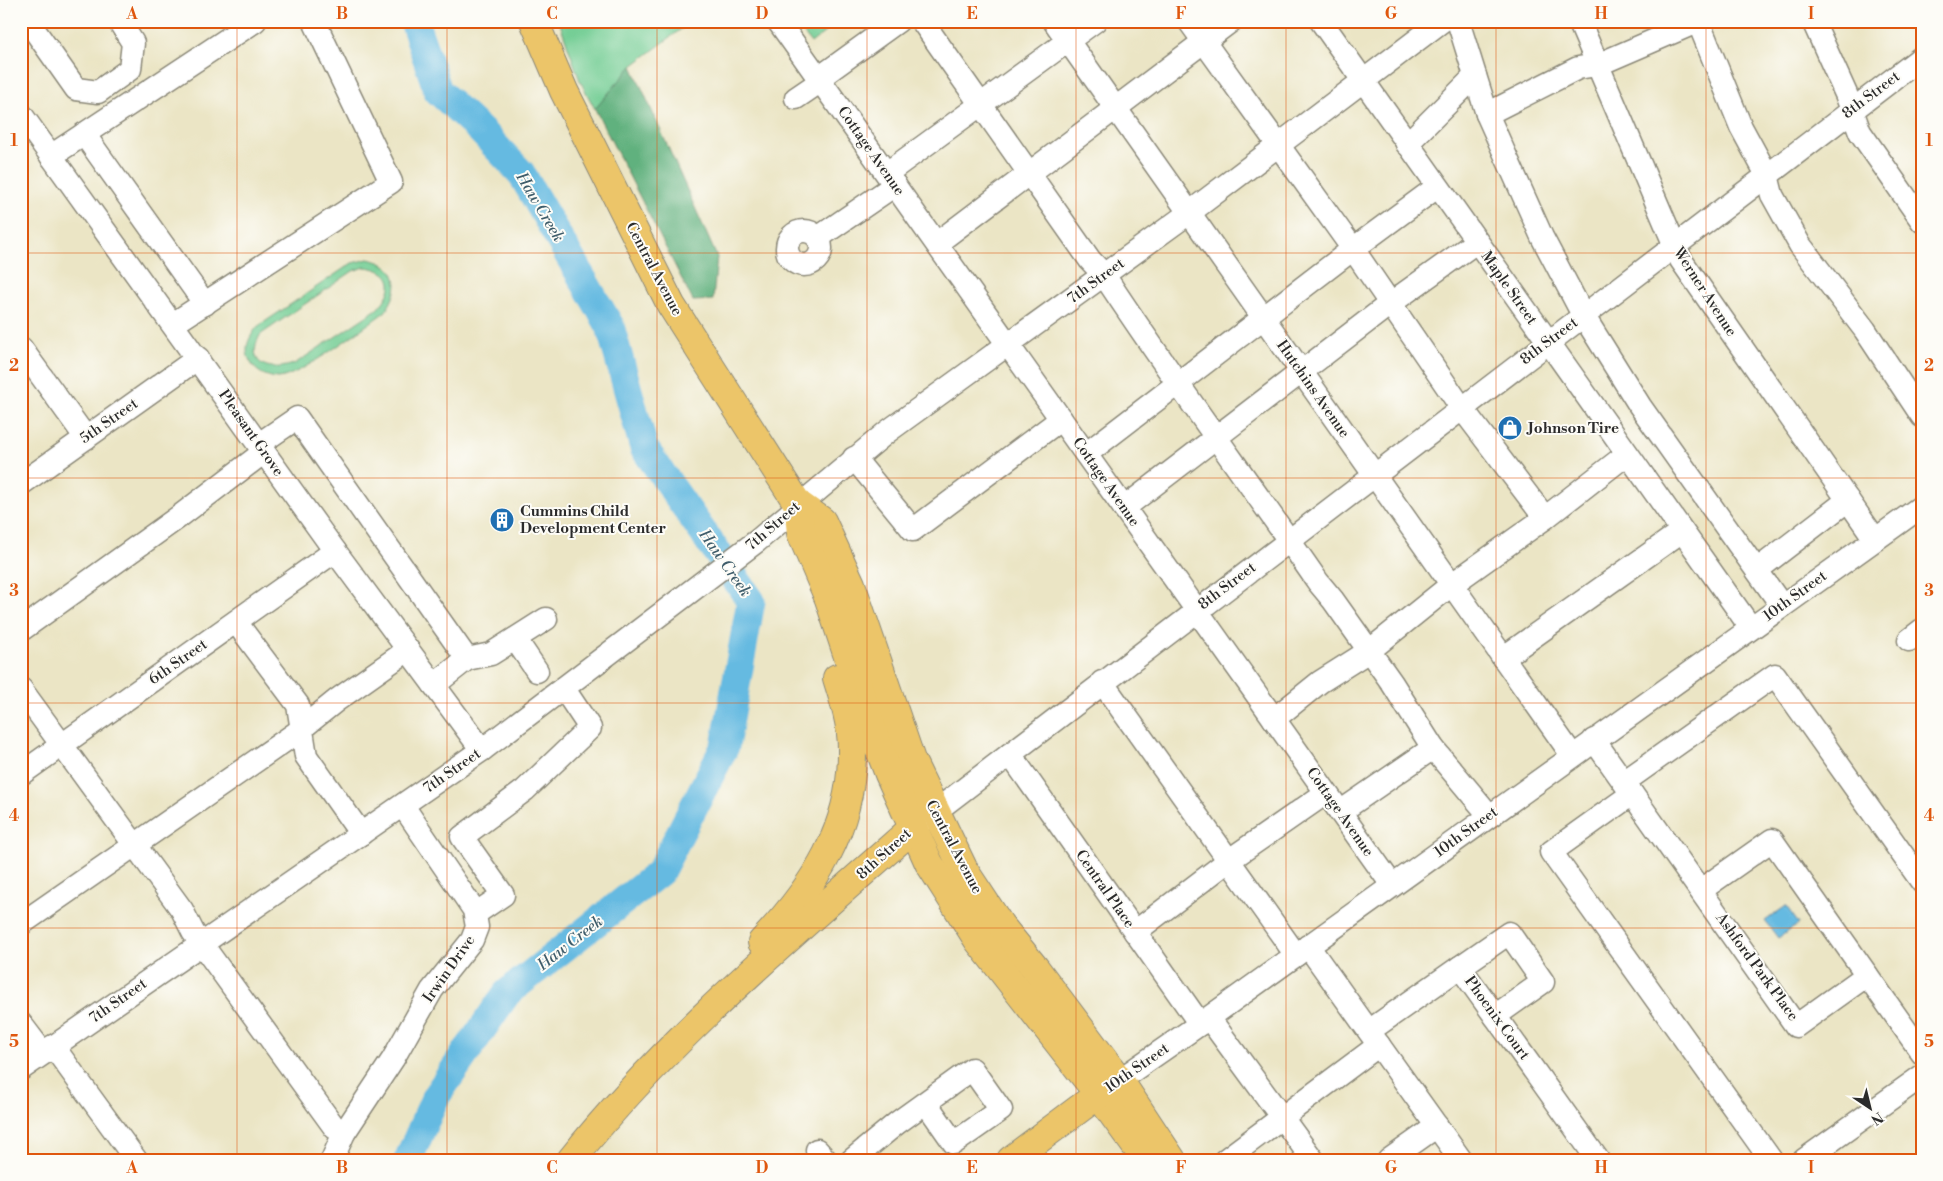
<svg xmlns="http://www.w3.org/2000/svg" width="1943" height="1181" viewBox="0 0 1943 1181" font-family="'Libre Bodoni',serif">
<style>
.green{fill:#75ce95;stroke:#507c60;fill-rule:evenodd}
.forest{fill:#60b17e;stroke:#466e54}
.water{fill:#65bae1;stroke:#487286}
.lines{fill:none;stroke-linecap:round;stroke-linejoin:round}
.river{stroke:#65bae1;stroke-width:29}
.minor-casing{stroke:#8b8878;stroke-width:25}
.major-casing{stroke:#8b8878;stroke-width:30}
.minor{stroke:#fff;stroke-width:22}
.major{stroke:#ecc569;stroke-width:28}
.grid{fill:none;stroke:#df570e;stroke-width:1;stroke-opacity:0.55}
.labels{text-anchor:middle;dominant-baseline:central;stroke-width:4;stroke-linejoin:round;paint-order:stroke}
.street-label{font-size:15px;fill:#2b2b2b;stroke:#fdfcf7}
.poi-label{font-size:15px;font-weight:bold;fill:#2b2b2b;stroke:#fdfcf7;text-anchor:start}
.water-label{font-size:16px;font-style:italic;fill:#3f5d6b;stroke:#fdfcf7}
.neatline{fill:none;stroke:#df570e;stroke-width:2}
.grid-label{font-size:16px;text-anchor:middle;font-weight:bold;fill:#df570e}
</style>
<rect width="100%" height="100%" fill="#fdfcf7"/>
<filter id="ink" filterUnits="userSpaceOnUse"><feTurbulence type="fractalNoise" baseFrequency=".02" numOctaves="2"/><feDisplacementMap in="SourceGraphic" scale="10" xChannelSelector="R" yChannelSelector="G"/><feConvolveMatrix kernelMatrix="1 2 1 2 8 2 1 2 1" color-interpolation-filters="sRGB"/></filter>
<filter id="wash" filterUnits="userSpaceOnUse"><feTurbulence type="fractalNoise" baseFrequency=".0096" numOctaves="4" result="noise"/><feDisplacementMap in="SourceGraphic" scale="20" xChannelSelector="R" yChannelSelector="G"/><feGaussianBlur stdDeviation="1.12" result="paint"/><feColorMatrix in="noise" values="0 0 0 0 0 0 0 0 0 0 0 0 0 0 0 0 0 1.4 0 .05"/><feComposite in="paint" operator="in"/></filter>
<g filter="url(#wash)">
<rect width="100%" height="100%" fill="#ebe5c5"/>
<g class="green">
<path d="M 559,21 L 692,21 L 632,66 L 595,109 L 580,81 Z"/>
<path d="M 794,21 L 839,21 L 811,43 Z"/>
<path d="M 368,259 C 401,265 402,288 385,312 C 365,326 298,378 278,378 C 266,377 255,372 250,361 C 243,348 249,338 257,327 L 352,263 ZM 365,267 C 395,270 397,289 377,309 L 296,363 C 272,373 244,366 260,335 L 353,271 Z"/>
</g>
<path class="forest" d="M 632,66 L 717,257 L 713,300 L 693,301 L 595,109 Z"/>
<path class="water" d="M 1786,906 L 1799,924 L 1778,938 L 1765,921 Z"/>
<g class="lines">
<path class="river" d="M 408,1160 L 436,1096 L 507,993 L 660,872 L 725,746 L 751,601 L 644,448 L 610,326 L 521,173 L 481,131 L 438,91 L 414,21"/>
</g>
</g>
<g filter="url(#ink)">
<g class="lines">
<defs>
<g id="minor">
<path d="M 28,21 L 76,89 L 98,92 L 130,69 L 133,43 L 119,21"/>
<path d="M 778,21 L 1392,885"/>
<path d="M 922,21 L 1090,260 L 1104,275 C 1172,379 1247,479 1318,582 L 1333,600 L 1392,683 L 1433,748 L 1489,815"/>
<path d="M 1054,21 L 1572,755"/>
<path d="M 1189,21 L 1353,249 L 1461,407 L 1545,518"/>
<path d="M 1321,21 L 1751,628"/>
<path d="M 1458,21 L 1487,114 L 1542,237 L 1583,315 L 1640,406 L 1782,606"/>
<path d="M 1579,21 L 1681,260 L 1875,539"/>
<path d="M 1698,21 L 1741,127 L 1767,175 L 1772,195 L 1800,245 L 1865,330 L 1922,416"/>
<path d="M 1813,21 L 1846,94 L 1860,132 L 1922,221"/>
<path d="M 819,78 L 898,21"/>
<path d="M 796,98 L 821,81"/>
<path d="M 21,114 L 335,551 L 482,750"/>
<path d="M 1487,114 L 1578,68 L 1597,65 L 1699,21"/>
<path d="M 84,134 L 205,304"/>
<path d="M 1407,144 L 1475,76"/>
<path d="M 51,156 L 255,21"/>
<path d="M 887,173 L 1095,21"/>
<circle cx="804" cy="248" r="17"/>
<path d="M 819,237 L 895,185"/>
<path d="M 937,243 L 1231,21"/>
<path d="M 173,324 L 391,182 L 314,21"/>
<path d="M 21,348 L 86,438"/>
<path d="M 259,444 L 297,418 L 467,659"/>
<path d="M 1086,454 L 1353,249 L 1437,187"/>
<path d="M 854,458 L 913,530 L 1061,419"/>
<path d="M 21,484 L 198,358"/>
<path d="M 1124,508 L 1391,303 L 1476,242"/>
<path d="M 1757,570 L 1848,500"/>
<path d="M 236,622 L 298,705 L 306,756 L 361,834"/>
<path d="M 21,630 L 180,516 L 264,452"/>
<path d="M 516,640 L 537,671"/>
<path d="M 1909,640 L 1922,630"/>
<path d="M 1503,658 L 1682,531"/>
<path d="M 1102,682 L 1296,955"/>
<path d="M 434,685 L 467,659 L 491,654 L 546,619"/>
<path d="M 21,689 L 182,910 L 193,932 L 335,1128 L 344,1133"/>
<path d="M 1274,719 L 1320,682 L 1369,651 L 1451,585 L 1545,518 L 1627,454"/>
<path d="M 1594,740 L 1796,1026 L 1867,975 L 1772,840 L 1701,890"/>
<path d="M 1010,754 L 1200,1024"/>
<path d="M 21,774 L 335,551"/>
<path d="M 1624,782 L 1775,675 L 1922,882"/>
<path d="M 1632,794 L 1551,852 L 1771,1160"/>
<path d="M 1340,812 L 1433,748"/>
<path d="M 924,820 L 1922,57"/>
<path d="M 475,914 L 503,895 L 462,837 L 525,790 L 590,728 L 564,689"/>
<path d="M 21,924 L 296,733 L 337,700 L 408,650"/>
<path d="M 1135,932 L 1228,861 L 1326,793"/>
<path d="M 1308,946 L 1461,1160"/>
<path d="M 1460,967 L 1509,933 L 1543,982 L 1495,1016"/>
<path d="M 1867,975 L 1922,1053"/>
<path d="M 1209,1018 L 1313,1160"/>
<path d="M 21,1024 L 43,1053"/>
<path d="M 1369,1031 L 1460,967 L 1598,1160"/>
<path d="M 53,1046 L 136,1160"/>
<path d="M 21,1069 L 482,750 L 757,541 L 887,432 L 1189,213 L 1442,21"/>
<path d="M 1105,1090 L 1200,1024 L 1922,506"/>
<path d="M 817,1150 L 826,1160"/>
<path d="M 332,1160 L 344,1133 L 393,1059 L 432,990 L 472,940 L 477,927 L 474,910 L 403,806"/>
<path d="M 852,1160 L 897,1123 L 972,1069 L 1001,1110 L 954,1143 L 926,1103"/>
<path d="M 1225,1160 L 1379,1045"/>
<path d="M 1389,1160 L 1437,1126"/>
<path d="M 1804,1160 L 1922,1076"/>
</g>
<g id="major">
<path d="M 534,21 L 564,91 L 671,305 L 798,504 L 822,521 L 851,584 L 911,760 L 965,872 L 1000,925 L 1035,968 L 1119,1080 L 1172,1160"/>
<path d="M 798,504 L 801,533 L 829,599 L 874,735 L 889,774 L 929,863 L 978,940 L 1090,1083 L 1146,1160"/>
<path d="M 762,942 C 814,887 853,828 852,749 C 852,725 844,700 837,678"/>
<path d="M 571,1160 C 670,1036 794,934 912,829"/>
<path d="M 1011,1160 L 1099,1094"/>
</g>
</defs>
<use href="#minor" class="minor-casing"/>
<use href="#major" class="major-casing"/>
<use href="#minor" class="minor"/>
<use href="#major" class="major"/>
</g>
</g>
<path class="grid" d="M 237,21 L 237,1160M 447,21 L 447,1160M 657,21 L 657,1160M 867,21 L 867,1160M 1076,21 L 1076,1160M 1286,21 L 1286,1160M 1496,21 L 1496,1160M 1706,21 L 1706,1160M 21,253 L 1922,253M 21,478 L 1922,478M 21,703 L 1922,703M 21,928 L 1922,928"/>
<defs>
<symbol id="shop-disc" viewBox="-11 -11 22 22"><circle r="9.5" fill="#1f6fb2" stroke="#fdfcf7"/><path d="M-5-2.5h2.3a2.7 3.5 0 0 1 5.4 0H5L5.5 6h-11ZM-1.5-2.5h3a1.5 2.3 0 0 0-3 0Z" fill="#fff"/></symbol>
<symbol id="building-disc" viewBox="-11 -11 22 22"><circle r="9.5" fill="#1f6fb2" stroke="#fdfcf7"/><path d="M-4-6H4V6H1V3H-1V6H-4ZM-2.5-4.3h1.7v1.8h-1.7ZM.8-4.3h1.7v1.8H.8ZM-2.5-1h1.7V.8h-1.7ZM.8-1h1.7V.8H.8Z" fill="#fff"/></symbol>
</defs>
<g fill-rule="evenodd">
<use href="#shop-disc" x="1496" y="414" width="28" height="28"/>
<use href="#building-disc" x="488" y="506" width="28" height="28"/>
</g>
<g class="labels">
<g class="street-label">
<text transform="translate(1871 95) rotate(-37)">8th Street</text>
<text transform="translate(871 151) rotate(55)">Cottage Avenue</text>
<text transform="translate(654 269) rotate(62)">Central Avenue</text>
<text transform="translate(1096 281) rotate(-36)">7th Street</text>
<text transform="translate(1509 288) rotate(55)">Maple Street</text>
<text transform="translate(1705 292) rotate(57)">Werner Avenue</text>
<text transform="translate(1549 341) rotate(-37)">8th Street</text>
<text transform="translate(1313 389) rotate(55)">Hutchins Avenue</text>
<text transform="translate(109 421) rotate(-35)">5th Street</text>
<text transform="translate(251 433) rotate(55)">Pleasant Grove</text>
<text transform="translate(1106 482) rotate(55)">Cottage Avenue</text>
<text transform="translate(773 526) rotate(-41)">7th Street</text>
<text transform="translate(1227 586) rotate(-37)">8th Street</text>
<text transform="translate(1795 596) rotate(-36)">10th Street</text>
<text transform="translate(178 662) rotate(-35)">6th Street</text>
<text transform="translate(452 771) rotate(-35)">7th Street</text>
<text transform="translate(1340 812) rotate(55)">Cottage Avenue</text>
<text transform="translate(1466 832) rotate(-36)">10th Street</text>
<text transform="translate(954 847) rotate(62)">Central Avenue</text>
<text transform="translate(884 854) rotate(-42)">8th Street</text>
<text transform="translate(1105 889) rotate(55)">Central Place</text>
<text transform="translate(1757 967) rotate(54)">Ashford Park Place</text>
<text transform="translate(449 969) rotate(-55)">Irwin Drive</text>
<text transform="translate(118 1001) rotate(-35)">7th Street</text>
<text transform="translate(1497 1018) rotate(54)">Phoenix Court</text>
<text transform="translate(1137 1068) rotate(-35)">10th Street</text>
</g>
<g class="poi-label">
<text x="1528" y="428">Johnson Tire</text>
<text x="520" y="511">Cummins Child<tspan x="520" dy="17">Development Center</tspan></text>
</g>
<g class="water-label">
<text transform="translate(540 207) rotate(59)">Haw Creek</text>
<text transform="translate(725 563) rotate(55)">Haw Creek</text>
<text transform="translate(570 943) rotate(-38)">Haw Creek</text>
</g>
</g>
<rect width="1943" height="1181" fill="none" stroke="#fdfcf7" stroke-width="55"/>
<g transform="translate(1870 1108) rotate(145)" stroke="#fdfcf7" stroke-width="4" paint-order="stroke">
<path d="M0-4L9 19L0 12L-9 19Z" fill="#2b2b2b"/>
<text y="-8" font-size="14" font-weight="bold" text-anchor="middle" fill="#2b2b2b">N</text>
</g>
<rect x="28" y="28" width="1888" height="1126" class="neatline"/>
<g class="grid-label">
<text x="132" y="19">A</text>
<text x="342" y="19">B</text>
<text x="552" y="19">C</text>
<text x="762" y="19">D</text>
<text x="972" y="19">E</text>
<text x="1181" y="19">F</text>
<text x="1391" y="19">G</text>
<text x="1601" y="19">H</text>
<text x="1811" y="19">I</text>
<text x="14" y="146">1</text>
<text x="1929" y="146">1</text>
<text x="14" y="371">2</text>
<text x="1929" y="371">2</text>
<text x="14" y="596">3</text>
<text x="1929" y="596">3</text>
<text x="14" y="821">4</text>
<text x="1929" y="821">4</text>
<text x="14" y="1047">5</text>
<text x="1929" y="1047">5</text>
<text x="132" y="1173">A</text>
<text x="342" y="1173">B</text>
<text x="552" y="1173">C</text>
<text x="762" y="1173">D</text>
<text x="972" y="1173">E</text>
<text x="1181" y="1173">F</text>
<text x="1391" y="1173">G</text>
<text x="1601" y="1173">H</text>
<text x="1811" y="1173">I</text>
</g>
</svg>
